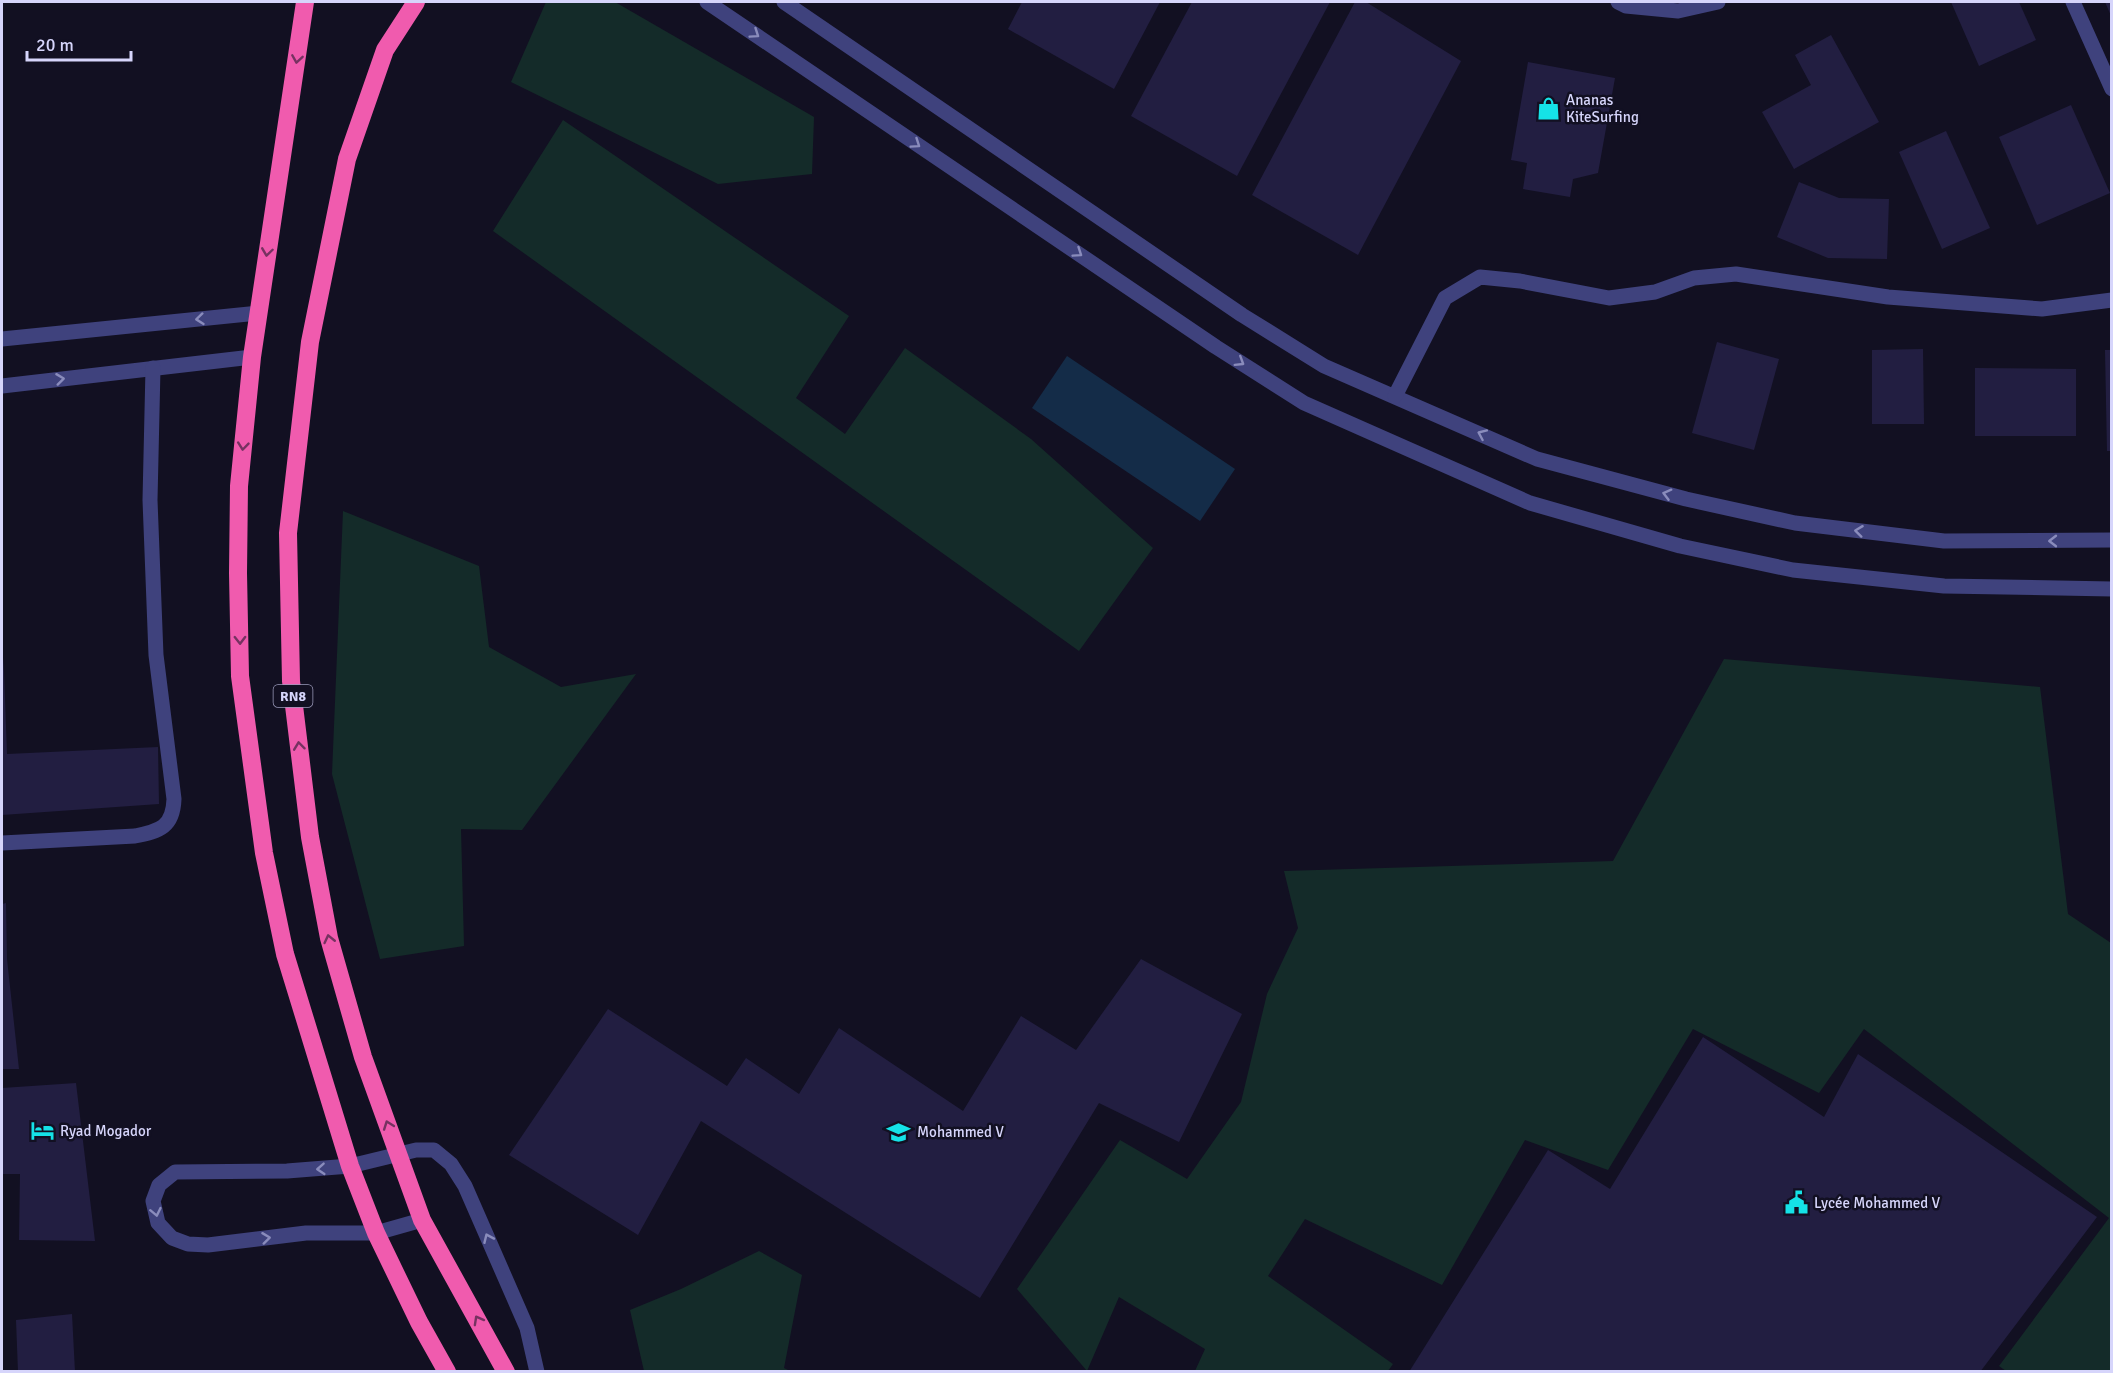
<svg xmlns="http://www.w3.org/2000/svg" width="2113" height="1373" viewBox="0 0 2113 1373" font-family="Signika,sans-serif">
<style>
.green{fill:#142b29}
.water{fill:#142c48}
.building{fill:#221e41}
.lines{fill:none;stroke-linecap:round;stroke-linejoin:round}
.minor{stroke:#3f427d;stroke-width:15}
.highway{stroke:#f05bae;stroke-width:18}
.oneway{stroke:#8a8cbc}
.oneway2{stroke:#763261}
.labels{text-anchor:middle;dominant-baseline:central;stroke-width:5;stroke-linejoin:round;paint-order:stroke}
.shield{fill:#121022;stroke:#9b9aba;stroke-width:1.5}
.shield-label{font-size:14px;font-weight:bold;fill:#d6d5fb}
.poi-label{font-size:15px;fill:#d6d5fb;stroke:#121022;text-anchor:start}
</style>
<rect width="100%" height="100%" fill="#121022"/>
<g class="green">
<path d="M 546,2 L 615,2 L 814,117 L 812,174 L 718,184 L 511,82 Z"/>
<path d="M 563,120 L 849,316 L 796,398 L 845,434 L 905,348 L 1031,439 L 1153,548 L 1079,651 L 493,231 Z"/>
<path d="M 343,511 L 479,566 L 489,647 L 561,687 L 636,674 L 522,830 L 461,829 L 464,946 L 380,959 L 332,774 Z"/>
<path d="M 1724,659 L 2040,687 L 2068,914 L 2111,943 L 2111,1371 L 2006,1371 L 1999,1366 L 2109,1218 L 1864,1029 L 1819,1093 L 1693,1029 L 1608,1170 L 1525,1140 L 1442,1285 L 1305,1219 L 1268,1276 L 1393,1364 L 1388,1371 L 1195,1371 L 1205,1349 L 1119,1297 L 1087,1371 L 1017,1289 L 1120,1140 L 1187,1179 L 1241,1102 L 1267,994 L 1298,928 L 1284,871 L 1613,861 Z"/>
<path d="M 759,1251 L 802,1275 L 784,1368 L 790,1371 L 644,1371 L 630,1310 L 681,1289 Z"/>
</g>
<path class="water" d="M 1067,356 L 1235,469 L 1200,521 L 1032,408 Z"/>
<g class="building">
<path d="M 1022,2 L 1160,2 L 1114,89 L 1008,29 Z"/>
<path d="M 1192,2 L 1330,2 L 1237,176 L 1131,116 Z"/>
<path d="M 1355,2 L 1366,2 L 1461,61 L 1358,255 L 1252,195 Z"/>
<path d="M 1951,2 L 2019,2 L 2036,40 L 1979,66 Z"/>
<path d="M 2105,2 L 2112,2 L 2112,18 Z"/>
<path d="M 1831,35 L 1879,122 L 1794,169 L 1762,112 L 1811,85 L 1795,55 Z"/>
<path d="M 1528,62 L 1615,78 L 1598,173 L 1573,179 L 1570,197 L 1523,189 L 1527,163 L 1511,160 Z"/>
<path d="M 2071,105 L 2110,193 L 2037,225 L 1999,137 Z"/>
<path d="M 1946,131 L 1990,228 L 1942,249 L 1899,152 Z"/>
<path d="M 1799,182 L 1839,198 L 1889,199 L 1887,259 L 1828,258 L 1777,237 Z"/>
<path d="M 1717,342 L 1779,359 L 1754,450 L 1692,433 Z"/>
<path d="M 1923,349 L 1924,424 L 1872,424 L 1872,350 Z"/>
<path d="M 2105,350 L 2112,350 L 2112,451 L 2107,451 Z"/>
<path d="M 1975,368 L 2076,369 L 2076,436 L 1975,436 Z"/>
<path d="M 2,657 L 3,657 L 4,671 L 7,754 L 158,747 L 159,804 L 2,815 Z"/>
<path d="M 6,903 L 7,959 L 19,1069 L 2,1069 L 2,904 Z"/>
<path d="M 1141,959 L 1242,1014 L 1179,1142 L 1099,1103 L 980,1298 L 701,1121 L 638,1235 L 509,1155 L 608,1009 L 727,1086 L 746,1058 L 799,1094 L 839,1028 L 963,1111 L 1021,1016 L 1076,1050 Z"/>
<path d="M 1703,1037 L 1824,1117 L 1858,1054 L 2097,1217 L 1980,1372 L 1409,1372 L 1548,1150 L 1610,1189 Z"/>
<path d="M 76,1083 L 95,1241 L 19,1240 L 20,1174 L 2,1174 L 2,1088 Z"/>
<path d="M 72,1314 L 75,1372 L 18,1372 L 16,1320 Z"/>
</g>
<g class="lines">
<g class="minor">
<path d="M 707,2 L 1216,347 L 1304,403 L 1530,503 L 1680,546 L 1793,570 L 1944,586 L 2112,589"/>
<path d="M 784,2 L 1242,315 L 1324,366 L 1537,459 L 1686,499 L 1795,523 L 1944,541 L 2112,540"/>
<path d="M 1618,2 L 1626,6 L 1678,11 L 1718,2"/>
<path d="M 2073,2 L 2112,89"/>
<path d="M 2,339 L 258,313"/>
<path d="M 2,386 L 252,357"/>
<path d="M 1395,396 L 1445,298 L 1480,277 L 1520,281 L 1609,298 L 1655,292 L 1694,278 L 1736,274 L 1888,297 L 2042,309 L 2112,300"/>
<path d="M 2,843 L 135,836 C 160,831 173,827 174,799 L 156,655 L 150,500 L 153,368"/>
<path d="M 422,1220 L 376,1233 L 306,1233 L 208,1245 L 188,1244 L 172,1238 L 158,1223 L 153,1201 L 159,1185 L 175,1172 L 287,1171 L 350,1166 L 416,1150 L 434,1150 L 451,1164 L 465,1186 L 527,1328 L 537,1372"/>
</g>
<g class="highway">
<path d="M 305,2 L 252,357 L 239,486 L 238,573 L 240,676 L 264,853 L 285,954 L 350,1166 L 376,1233 L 419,1322 L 447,1372"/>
<path d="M 416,2 L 385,50 L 347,159 L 310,342 L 288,533 L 291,681 L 310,837 L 329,938 L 363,1057 L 422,1220 L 506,1372"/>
</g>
</g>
<defs><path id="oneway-chevron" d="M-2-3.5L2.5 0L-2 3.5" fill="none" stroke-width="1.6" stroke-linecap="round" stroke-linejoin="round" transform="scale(1.5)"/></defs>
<g class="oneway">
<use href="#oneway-chevron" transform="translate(755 34) rotate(34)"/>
<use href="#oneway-chevron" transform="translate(916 144) rotate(34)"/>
<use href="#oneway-chevron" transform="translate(1078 253) rotate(34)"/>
<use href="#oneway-chevron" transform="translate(200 319) rotate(174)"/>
<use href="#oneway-chevron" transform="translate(1240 362) rotate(32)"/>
<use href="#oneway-chevron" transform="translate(60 379) rotate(-7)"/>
<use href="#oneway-chevron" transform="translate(1482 434) rotate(-156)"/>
<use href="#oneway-chevron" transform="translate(1667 494) rotate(-165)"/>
<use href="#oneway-chevron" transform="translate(1859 531) rotate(-173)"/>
<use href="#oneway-chevron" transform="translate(2053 541) rotate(180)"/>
<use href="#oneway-chevron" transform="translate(321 1169) rotate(176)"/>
<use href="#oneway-chevron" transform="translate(156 1212) rotate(78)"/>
<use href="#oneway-chevron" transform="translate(266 1238) rotate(-7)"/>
<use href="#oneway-chevron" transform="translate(488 1238) rotate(-114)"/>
</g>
<g class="oneway2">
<use href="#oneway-chevron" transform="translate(297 59) rotate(99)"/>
<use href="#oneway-chevron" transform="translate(267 252) rotate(98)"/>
<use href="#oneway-chevron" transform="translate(243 446) rotate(96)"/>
<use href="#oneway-chevron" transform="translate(240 640) rotate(89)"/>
<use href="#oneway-chevron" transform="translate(299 746) rotate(-97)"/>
<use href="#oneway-chevron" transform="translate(329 939) rotate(-103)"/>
<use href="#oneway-chevron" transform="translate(388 1125) rotate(-110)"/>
<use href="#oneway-chevron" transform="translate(478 1320) rotate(-119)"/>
</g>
<defs>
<symbol id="shop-bare" viewBox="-9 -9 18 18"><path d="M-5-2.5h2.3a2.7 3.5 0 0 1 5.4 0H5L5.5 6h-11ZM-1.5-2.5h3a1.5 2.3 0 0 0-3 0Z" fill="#15e2e7" stroke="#121022" stroke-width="2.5" paint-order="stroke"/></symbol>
<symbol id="hotel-bare" viewBox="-9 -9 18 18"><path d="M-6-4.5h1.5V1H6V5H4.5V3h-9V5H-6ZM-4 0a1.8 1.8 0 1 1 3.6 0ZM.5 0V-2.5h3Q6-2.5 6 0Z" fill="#15e2e7" stroke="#121022" stroke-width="2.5" paint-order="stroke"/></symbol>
<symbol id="school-bare" viewBox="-9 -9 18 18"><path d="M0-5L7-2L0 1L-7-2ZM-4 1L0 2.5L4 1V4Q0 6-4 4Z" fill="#15e2e7" stroke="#121022" stroke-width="2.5" paint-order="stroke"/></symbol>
<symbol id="civic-bare" viewBox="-9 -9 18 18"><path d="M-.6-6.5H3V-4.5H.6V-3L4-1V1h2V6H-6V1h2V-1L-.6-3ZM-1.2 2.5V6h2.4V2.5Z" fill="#15e2e7" stroke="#121022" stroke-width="2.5" paint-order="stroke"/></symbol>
</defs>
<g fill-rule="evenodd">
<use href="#shop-bare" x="1532" y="92" width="33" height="33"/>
<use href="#hotel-bare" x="26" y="1114" width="33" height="33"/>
<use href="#school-bare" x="882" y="1116" width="33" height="33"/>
<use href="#civic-bare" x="1780" y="1186" width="33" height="33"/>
</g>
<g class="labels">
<rect class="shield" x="273.5" y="685" width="39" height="22" rx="4.5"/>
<g class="shield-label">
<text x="293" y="696">RN8</text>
</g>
<g class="poi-label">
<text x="1566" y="100">Ananas<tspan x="1566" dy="17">KiteSurfing</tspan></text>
<text x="60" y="1131">Ryad Mogador</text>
<text x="917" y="1132">Mohammed V</text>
<text x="1814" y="1203">Lycée Mohammed V</text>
</g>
</g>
<rect width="2113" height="1373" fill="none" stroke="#d6d5fb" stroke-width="6"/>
<path d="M27 51v9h104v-9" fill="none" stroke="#d6d5fb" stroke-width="3"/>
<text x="36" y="51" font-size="18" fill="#d6d5fb" stroke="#121022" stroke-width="4.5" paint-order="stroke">20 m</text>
</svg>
